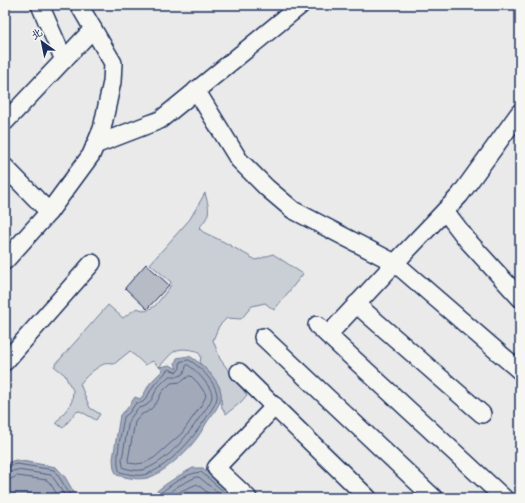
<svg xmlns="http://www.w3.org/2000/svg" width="525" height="503" viewBox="0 0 525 503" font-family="Itim,'LXGW WenKai TC',sans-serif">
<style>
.green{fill:#caced5;stroke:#727e9a}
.water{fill:#a2aaba;stroke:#6c7995}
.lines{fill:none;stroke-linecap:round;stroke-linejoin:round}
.shore{stroke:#516083;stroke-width:1}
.building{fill:#b6bbc6;stroke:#1b2f5e}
.street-casing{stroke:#1b2f5e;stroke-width:20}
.street{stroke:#f6f6f2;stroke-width:17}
</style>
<rect width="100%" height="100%" fill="#e9eae9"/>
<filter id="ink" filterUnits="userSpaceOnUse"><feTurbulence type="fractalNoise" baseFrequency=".025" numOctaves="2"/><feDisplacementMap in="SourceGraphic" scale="8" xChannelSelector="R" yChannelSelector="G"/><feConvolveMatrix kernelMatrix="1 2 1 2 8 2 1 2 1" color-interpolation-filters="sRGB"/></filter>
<g filter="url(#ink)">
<path class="green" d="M 205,193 C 210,211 211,214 199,228 L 203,232 L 224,242 L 256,260 L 273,254 L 303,274 L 274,310 L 265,303 L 252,306 L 241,319 L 227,318 L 219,326 L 213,340 L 220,359 L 247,395 L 240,403 L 226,414 L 222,408 L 220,388 L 210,373 L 200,363 L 201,356 L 197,351 C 174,346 174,351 159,367 L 153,361 L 145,365 L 130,351 L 114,364 C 110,364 107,363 104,364 C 95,368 86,376 80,384 L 90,408 L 100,414 L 96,420 L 80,411 L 76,412 L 63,428 L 56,423 L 67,409 L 72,401 L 73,390 L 68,382 L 65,375 L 54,366 L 108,305 L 123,318 L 137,308 L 146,311 L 155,306 L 170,287 L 171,282 L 150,264 L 190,219 Z"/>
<g class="water">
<path d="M 189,356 C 201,362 224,384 221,398 C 219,407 212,415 207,422 C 203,429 199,436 193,443 C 184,454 161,475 147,478 C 137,480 128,478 117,475 L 114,469 L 113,459 L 120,415 L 126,410 L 135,397 L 140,399 L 144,394 L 150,383 L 163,370 L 159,367 L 170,365 L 177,369 L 175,363 L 177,358 Z"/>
<path d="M 16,460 L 56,467 L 65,477 L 77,498 L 5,498 L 5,466 L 9,462 Z"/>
<path d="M 193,468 L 203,468 L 237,498 L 149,498 C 163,485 176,477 193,468 Z"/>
</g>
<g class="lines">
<g class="shore">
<path d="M 189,360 C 199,365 219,386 217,398 C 215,406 209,413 205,420 C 200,426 196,433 190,440 C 182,450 161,470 147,474 C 138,477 129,474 120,472 C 114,463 122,429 124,417 L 129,413 L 136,403 C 138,403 141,403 143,402 C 148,398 150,390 154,385 C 158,379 164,376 167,370 C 171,368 173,372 177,372 L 180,368 L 180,362 Z"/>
<path d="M 188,365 C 195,369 213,388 212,396 C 211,404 204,411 200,417 C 187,436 169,459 148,468 C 140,472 132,470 124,468 L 123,466 L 122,459 L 129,420 L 138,408 L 143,407 L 147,405 L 152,399 L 157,388 L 169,376 C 179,376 184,378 186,366 Z"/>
<path d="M 189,376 L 191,376 L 198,383 L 205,393 L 206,396 L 202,404 L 182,433 L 154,458 L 144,463 L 136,464 L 129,463 L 128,460 L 135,422 L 142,414 L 147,412 L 151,409 L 157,402 L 162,392 L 171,383 L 181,382 Z"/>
<path d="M 5,468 L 8,468 L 12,465 L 17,464 L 54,470 L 61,480 L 72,498"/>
<path d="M 5,474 C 10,474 12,470 17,470 L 51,475 L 57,483 L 66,498"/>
<path d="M 5,480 L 11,479 L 17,476 L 47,480 L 52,486 L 59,498"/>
<path d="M 155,498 C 166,488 185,473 201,472 L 231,498"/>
<path d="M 162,498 L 178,486 L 196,477 L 199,477 L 224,498"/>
<path d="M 172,498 L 181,491 L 197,484 L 214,498"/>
</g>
</g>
<path class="building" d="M 146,264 L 169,285 L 147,309 L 125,288 Z"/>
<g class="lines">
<defs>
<g id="street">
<path d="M 40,5 L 64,60"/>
<path d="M 196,90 L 239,160 L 267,188 L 293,210 L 395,263 L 520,371"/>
<path d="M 5,122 L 93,29"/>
<path d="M 95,145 L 160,120 L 301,5"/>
<path d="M 5,167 L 49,212"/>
<path d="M 445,211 L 468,241 L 520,298"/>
<path d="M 5,261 L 49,212 L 91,155 L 102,129 L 112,82 L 113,63 L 79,5"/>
<path d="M 356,304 L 482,414"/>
<path d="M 317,325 L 504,498"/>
<path d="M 328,335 L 395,263 L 460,195 L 520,112"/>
<path d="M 263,337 L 434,498"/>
<path d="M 5,362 L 92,263"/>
<path d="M 239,372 L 368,498"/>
<path d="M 248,498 L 216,468 L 275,406"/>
</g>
</defs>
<use href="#street" class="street-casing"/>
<use href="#street" class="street"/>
</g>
</g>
<rect width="525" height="503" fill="none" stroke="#f6f6f2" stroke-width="20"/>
<rect x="10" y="10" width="505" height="483" fill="none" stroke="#1b2f5e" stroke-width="1.5" filter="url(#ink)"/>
<g transform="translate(42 42) rotate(327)" stroke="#f6f6f2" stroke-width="3" paint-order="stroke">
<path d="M0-3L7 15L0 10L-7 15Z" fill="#1b2f5e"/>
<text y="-6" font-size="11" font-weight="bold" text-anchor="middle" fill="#1b2f5e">北</text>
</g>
</svg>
